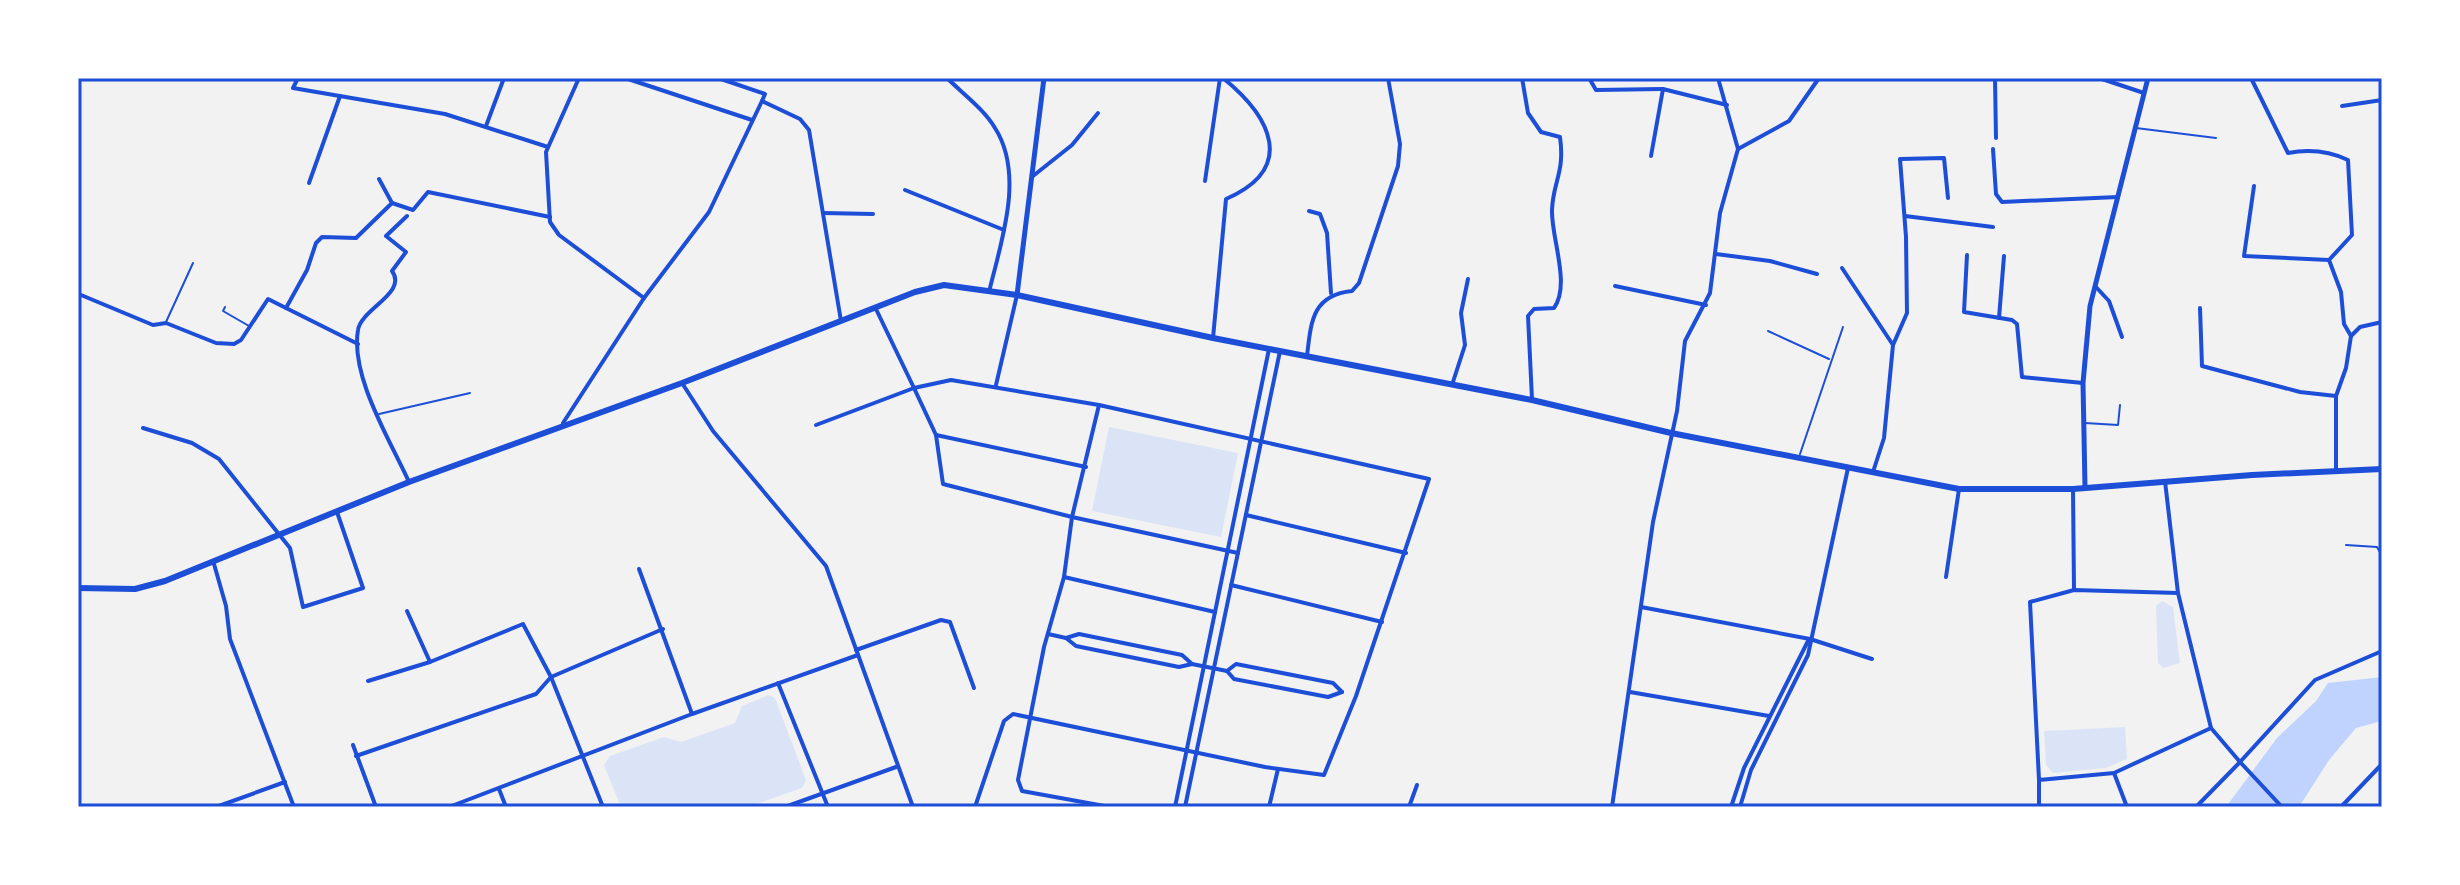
<svg xmlns="http://www.w3.org/2000/svg" width="2460" height="885" viewBox="0 0 2460 885" font-family="'Archivo Narrow',sans-serif">
<style>
.green{fill:#dbe4f7}
.water{fill:#bfd3fe}
.lines{fill:none;stroke-linecap:round;stroke-linejoin:round}
.service{stroke:#1d4ed8;stroke-width:2}
.minor{stroke:#1d4ed8;stroke-width:4}
.tertiary{stroke:#1d4ed8;stroke-width:5}
.secondary{stroke:#1d4ed8;stroke-width:6}
.neatline{fill:none;stroke:#1d4ed8;stroke-width:3}
</style>
<rect width="100%" height="100%" fill="#f2f2f2"/>
<g class="green">
<path d="M 1109,427 L 1238,453 L 1221,537 L 1092,511 Z"/>
<path d="M 2162,601 L 2173,607 L 2180,663 L 2163,668 L 2158,663 L 2156,606 Z"/>
<path d="M 769,695 L 775,698 L 806,780 L 802,788 L 748,807 L 621,807 L 604,765 L 610,756 L 664,737 L 681,742 L 735,723 L 742,706 Z"/>
<path d="M 2125,727 L 2127,759 L 2106,768 L 2053,773 L 2046,765 L 2044,731 Z"/>
</g>
<path class="water" d="M 2382,677 L 2382,721 L 2356,728 L 2329,760 L 2299,807 L 2226,807 L 2277,738 L 2316,701 L 2328,683 Z"/>
<g class="lines">
<g class="service">
<path d="M 2136,128 L 2216,138"/>
<path d="M 225,307 L 223,311 L 249,326"/>
<path d="M 166,322 L 193,263"/>
<path d="M 1768,331 L 1829,359"/>
<path d="M 379,414 L 470,393"/>
<path d="M 2085,423 L 2118,425 L 2120,405"/>
<path d="M 1800,454 L 1843,327"/>
<path d="M 2346,545 L 2377,547 L 2382,556"/>
</g>
<g class="minor">
<path d="M 298,78 L 293,88 L 445,114 L 548,147"/>
<path d="M 579,78 L 546,152 L 550,222 L 559,235 L 644,298"/>
<path d="M 625,78 L 752,120"/>
<path d="M 947,78 C 962,93 984,109 995,128 C 1025,175 1001,242 989,292"/>
<path d="M 1522,78 L 1528,113 L 1541,132 L 1560,137 C 1565,173 1553,181 1552,210 C 1551,237 1571,285 1554,308 L 1534,309 L 1528,316 L 1532,399"/>
<path d="M 1589,78 L 1596,90 L 1662,89"/>
<path d="M 1718,78 L 1738,149"/>
<path d="M 1995,78 L 1996,138"/>
<path d="M 2099,78 L 2144,93"/>
<path d="M 2251,78 L 2288,153 C 2309,149 2329,151 2348,160 L 2352,235 L 2329,260 L 2341,292 L 2344,324 L 2351,336 L 2346,368 L 2336,396 L 2336,471"/>
<path d="M 762,101 L 800,119 L 809,130 L 841,321"/>
<path d="M 2342,106 L 2382,100"/>
<path d="M 486,126 L 504,78"/>
<path d="M 1993,149 L 1996,194 L 2002,202 L 2118,197"/>
<path d="M 1651,156 L 1663,89 L 1727,105"/>
<path d="M 1033,176 L 1072,145 L 1098,113"/>
<path d="M 1205,181 L 1220,78"/>
<path d="M 309,183 L 340,96"/>
<path d="M 2254,186 L 2244,256 L 2329,260"/>
<path d="M 905,190 L 1004,230"/>
<path d="M 392,203 L 413,210 L 428,192 L 550,217"/>
<path d="M 1309,211 L 1320,214 L 1327,233 L 1331,293"/>
<path d="M 823,213 L 873,214"/>
<path d="M 407,216 L 386,236 L 406,252 L 392,271 C 408,293 361,309 358,330 C 350,376 390,440 409,482"/>
<path d="M 1905,216 L 1993,227"/>
<path d="M 1716,254 L 1770,261 L 1817,274"/>
<path d="M 1967,255 L 1964,312 L 2012,320 L 2017,324 L 2022,377 L 2083,383"/>
<path d="M 1842,268 L 1893,345"/>
<path d="M 1615,286 L 1706,305"/>
<path d="M 2095,286 L 2109,301 L 2122,337"/>
<path d="M 81,295 L 153,325 L 166,323 L 216,343 L 234,344 L 241,340 L 268,299 L 358,344"/>
<path d="M 286,308 L 307,270 L 316,243 L 322,237 L 356,238 L 392,203 L 379,179"/>
<path d="M 2200,308 L 2202,366 L 2300,392 L 2336,396"/>
<path d="M 1999,318 L 2004,256"/>
<path d="M 2351,336 L 2360,327 L 2382,322"/>
<path d="M 1213,338 L 1226,199 C 1297,168 1271,117 1223,78"/>
<path d="M 1307,356 C 1311,322 1312,295 1352,291 L 1359,283 L 1398,166 L 1400,144 L 1388,78"/>
<path d="M 682,383 L 713,431 L 826,566 L 913,807"/>
<path d="M 996,385 L 1017,295"/>
<path d="M 1452,385 L 1465,345 L 1461,313 L 1468,279"/>
<path d="M 1099,405 L 951,380 L 914,388 L 936,435 L 943,484 L 1072,517 L 1064,577 L 1044,647 L 1018,780 L 1022,791 L 1110,807"/>
<path d="M 563,423 L 644,298 L 709,212 L 762,101 L 765,94 L 718,78"/>
<path d="M 816,425 L 914,388 L 875,307"/>
<path d="M 143,428 L 192,443 L 219,459 L 290,548 L 303,607 L 363,588 L 337,512"/>
<path d="M 936,435 L 1086,467"/>
<path d="M 1873,472 L 1884,438 L 1893,345 L 1907,313 L 1906,237 L 1900,159 L 1944,158 L 1948,198"/>
<path d="M 2165,481 L 2178,593 L 2211,728"/>
<path d="M 2073,489 L 2074,590"/>
<path d="M 1246,515 L 1406,553"/>
<path d="M 214,564 L 226,606 L 230,639 L 294,807"/>
<path d="M 639,569 L 692,714"/>
<path d="M 1064,577 L 1215,612"/>
<path d="M 1946,577 L 1959,489"/>
<path d="M 1231,585 L 1382,622"/>
<path d="M 2178,593 L 2074,590 L 2030,602 L 2039,780 L 2114,773 L 2211,728 L 2240,762 L 2196,807"/>
<path d="M 1641,607 L 1810,639 L 1872,659"/>
<path d="M 407,611 L 430,662"/>
<path d="M 1048,634 L 1066,638 L 1076,646 L 1179,667 L 1192,664 L 1227,671"/>
<path d="M 1066,638 L 1079,634 L 1182,655 L 1192,664"/>
<path d="M 856,650 L 941,620 L 950,622 L 974,688"/>
<path d="M 1227,671 L 1236,664 L 1333,683 L 1342,692"/>
<path d="M 1227,671 L 1234,679 L 1328,697 L 1342,692"/>
<path d="M 368,681 L 430,662 L 523,624 L 551,677 L 603,807"/>
<path d="M 778,683 L 828,807"/>
<path d="M 1630,692 L 1769,716"/>
<path d="M 353,745 L 376,807"/>
<path d="M 356,756 L 536,694 L 551,677 L 663,629"/>
<path d="M 2114,773 L 2127,807"/>
<path d="M 2039,780 L 2039,807"/>
<path d="M 499,789 L 506,807"/>
<path d="M 216,807 L 285,782"/>
<path d="M 449,807 L 692,714 L 858,655"/>
<path d="M 785,807 L 896,767"/>
<path d="M 975,807 L 1004,721 L 1013,714 L 1265,767 L 1324,775 L 1356,696 L 1429,479 L 1099,405 L 1072,517 L 1238,553"/>
<path d="M 1175,807 L 1269,349"/>
<path d="M 1185,807 L 1280,351"/>
<path d="M 1269,807 L 1278,769"/>
<path d="M 1409,807 L 1417,785"/>
<path d="M 1612,807 L 1653,522 L 1677,411 L 1685,341 L 1710,293 L 1720,213 L 1738,149 L 1789,121 L 1819,78"/>
<path d="M 1731,807 L 1744,768 L 1808,641"/>
<path d="M 1740,807 L 1751,770 L 1808,655 L 1848,468"/>
<path d="M 2282,807 L 2240,762 L 2315,680 L 2382,651"/>
<path d="M 2341,807 L 2382,764"/>
</g>
<g class="tertiary">
<path d="M 1017,295 L 1044,78"/>
<path d="M 2085,487 L 2083,383 L 2090,306 L 2148,78"/>
</g>
<path class="secondary" d="M 78,588 L 135,589 L 165,581 L 409,482 L 682,383 L 915,292 L 944,285 L 1017,295 L 1213,338 L 1532,400 L 1671,433 L 1959,489 L 2073,489 L 2252,475 L 2382,469"/>
</g>
<rect width="2460" height="885" fill="none" stroke="#ffffff" stroke-width="160"/>
<rect x="80" y="80" width="2300" height="725" class="neatline"/>
</svg>
